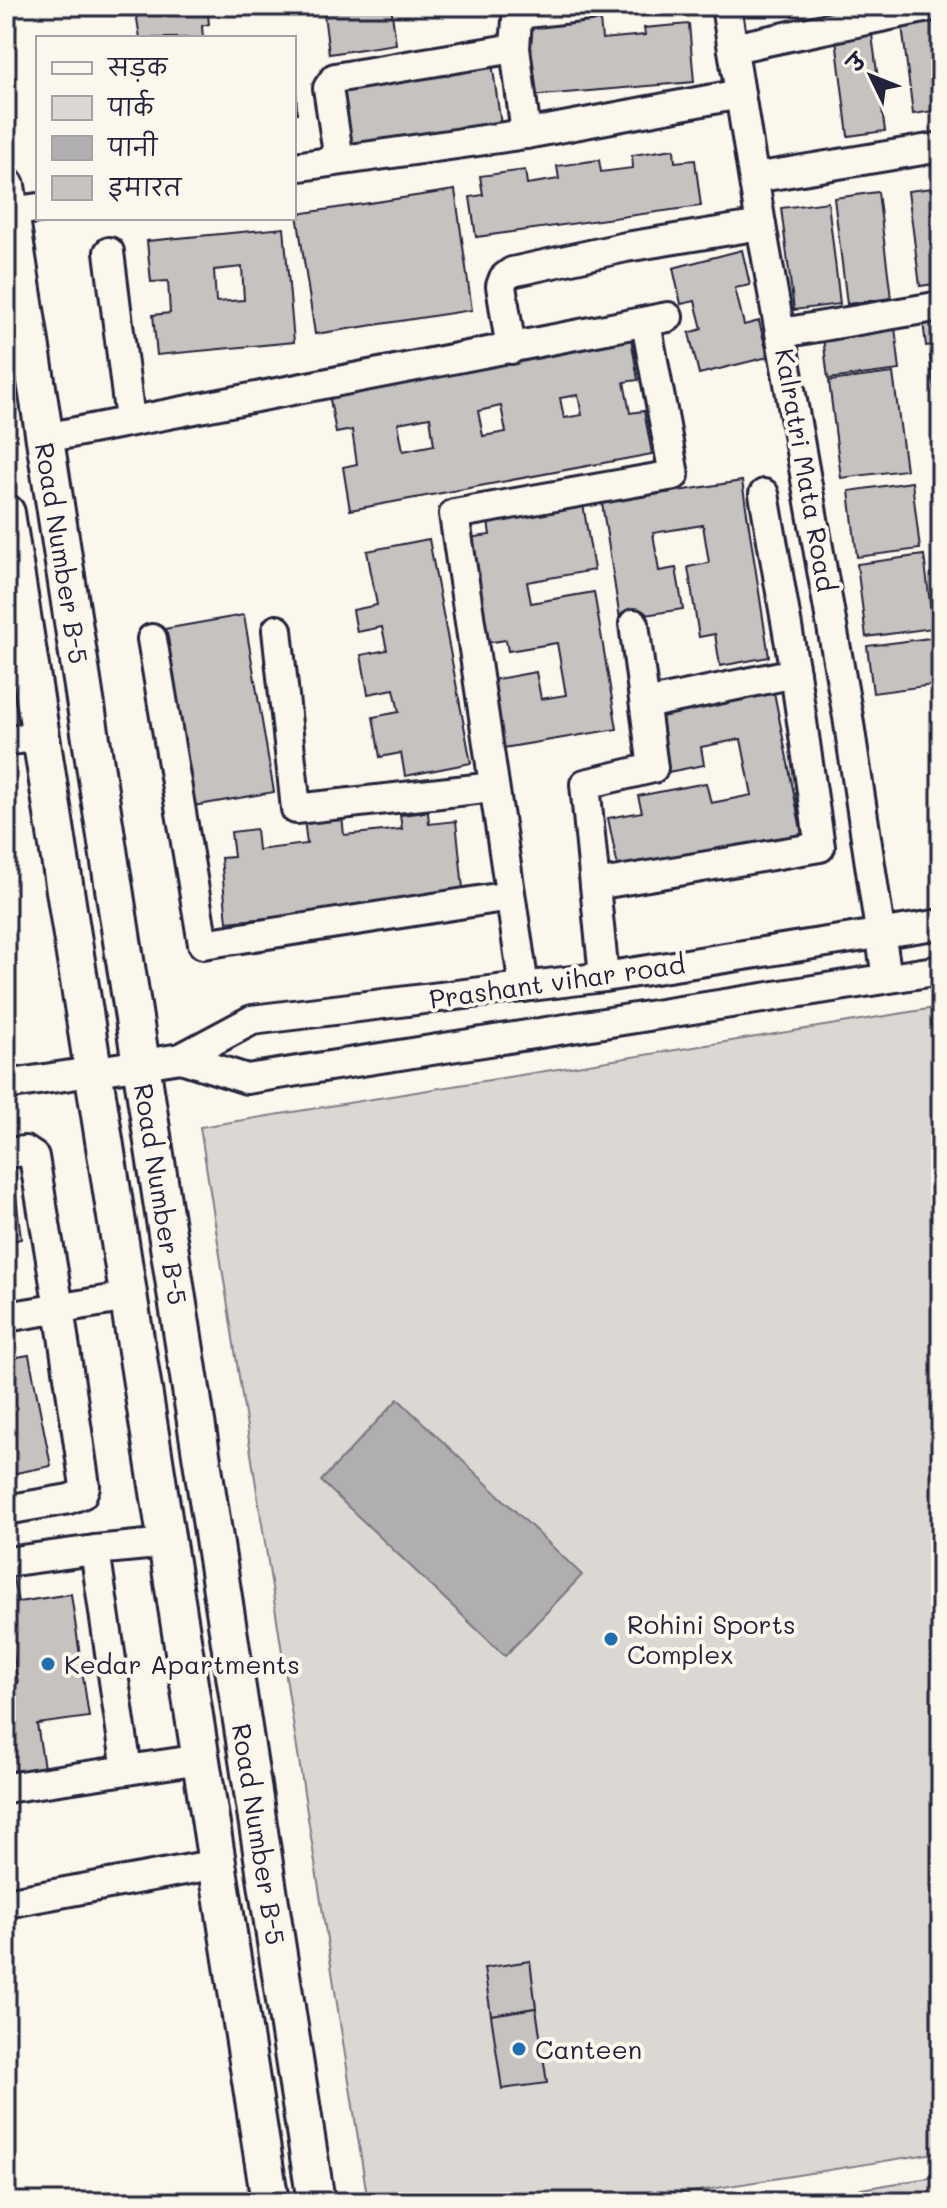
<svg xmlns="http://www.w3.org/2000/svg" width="947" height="2208" viewBox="0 0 947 2208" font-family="Mali,'Playpen Sans Deva',sans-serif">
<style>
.green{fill:#dbd8d3;stroke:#7e7d87;stroke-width:2}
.water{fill:#b1aeb0;stroke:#787681;stroke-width:2}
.building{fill:#c6c2c0;stroke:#22223b;stroke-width:2;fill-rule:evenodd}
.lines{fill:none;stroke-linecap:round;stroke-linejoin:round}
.minor-casing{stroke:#22223b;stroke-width:34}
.tertiary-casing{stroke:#22223b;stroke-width:42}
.minor{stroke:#fbf7ec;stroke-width:28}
.tertiary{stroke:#fbf7ec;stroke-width:36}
.poi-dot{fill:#1f6fb2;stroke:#fbf7ec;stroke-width:3}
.labels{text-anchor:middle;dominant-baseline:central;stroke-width:8;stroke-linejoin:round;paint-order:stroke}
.street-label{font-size:26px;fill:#22223b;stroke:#fbf7ec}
.poi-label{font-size:26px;fill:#22223b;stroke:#fbf7ec;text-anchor:start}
</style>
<rect width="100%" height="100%" fill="#fbf7ec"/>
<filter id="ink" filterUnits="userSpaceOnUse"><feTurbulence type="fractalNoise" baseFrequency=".0125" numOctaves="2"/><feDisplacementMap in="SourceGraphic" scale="16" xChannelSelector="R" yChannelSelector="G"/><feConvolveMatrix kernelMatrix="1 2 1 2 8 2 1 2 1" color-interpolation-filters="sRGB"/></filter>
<g filter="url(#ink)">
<g class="green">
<path d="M 941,1007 L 941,2152 L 630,2202 L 368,2202 L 200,1127 Z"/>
<path d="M 941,2176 L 941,2202 L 781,2202 Z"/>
</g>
<path class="water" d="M 398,1399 L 582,1575 L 505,1656 L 321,1481 Z"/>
<g class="building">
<path d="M 135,6 L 207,6 L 209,24 L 202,26 L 203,38 L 140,38 Z"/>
<path d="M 323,6 L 391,6 L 396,44 L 329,54 Z"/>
<path d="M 446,6 L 513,6 L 513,7 L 447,13 Z"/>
<path d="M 941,11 L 941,110 L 913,114 L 901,17 Z"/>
<path d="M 600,20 L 602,39 L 645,35 L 644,28 L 689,24 L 694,82 L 531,96 L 525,26 Z"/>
<path d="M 872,35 L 885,131 L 848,136 L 836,39 Z"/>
<path d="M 295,57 L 297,113 L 294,113 L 294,57 Z"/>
<path d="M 492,63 L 501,125 L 350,149 L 341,87 Z"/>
<path d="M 674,149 L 675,162 L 695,160 L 701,206 L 476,237 L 470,197 L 483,195 L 480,176 L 525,170 L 527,184 L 559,179 L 557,166 L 599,160 L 601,172 L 633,168 L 632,155 Z"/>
<path d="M 941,187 L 941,283 L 920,286 L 908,191 Z"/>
<path d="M 455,190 L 472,310 L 315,334 L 297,214 Z"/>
<path d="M 878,192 L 891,298 L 847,304 L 834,198 Z"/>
<path d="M 828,202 L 840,304 L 794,310 L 781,208 Z"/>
<path d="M 284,228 L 294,342 L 157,355 L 153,315 L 170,313 L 168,281 L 151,282 L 147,241 ZM 242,267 L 244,300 L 216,302 L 214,270 Z"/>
<path d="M 742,250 L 750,285 L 735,288 L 744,325 L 759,321 L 768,357 L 699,374 L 689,333 L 702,329 L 695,301 L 681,304 L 673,268 Z"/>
<path d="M 941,310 L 941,344 L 926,346 L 922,313 Z"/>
<path d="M 894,319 L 900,370 L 828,379 L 822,329 Z"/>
<path d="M 630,332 L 638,380 L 624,382 L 630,413 L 644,411 L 652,454 L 350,510 L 343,467 L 357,464 L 352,430 L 336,433 L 328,388 ZM 578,395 L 582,415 L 564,418 L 560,398 ZM 501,406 L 506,432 L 483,436 L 478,411 ZM 430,417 L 434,445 L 403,451 L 398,423 Z"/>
<path d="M 941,354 L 941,402 L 936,402 L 930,356 Z"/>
<path d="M 893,373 L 906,470 L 841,478 L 829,381 Z"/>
<path d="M 935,415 L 941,415 L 941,459 L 940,460 Z"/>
<path d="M 742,481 L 769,657 L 720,666 L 715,634 L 699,637 L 688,567 L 709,563 L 703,525 L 653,533 L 659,571 L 676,568 L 683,609 L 620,619 L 602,503 Z"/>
<path d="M 912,482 L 920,549 L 857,557 L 849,491 Z"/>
<path d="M 582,498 L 594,570 L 527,582 L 531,603 L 594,592 L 617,729 L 503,748 L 492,680 L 536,672 L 541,699 L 566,695 L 557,643 L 508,651 L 506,640 L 486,643 L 468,538 L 490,535 L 487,514 Z"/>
<path d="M 429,539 L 471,763 L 405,776 L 401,753 L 380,757 L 373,717 L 399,712 L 394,689 L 368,694 L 361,655 L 387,650 L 382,627 L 357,632 L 353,610 L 377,605 L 367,551 Z"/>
<path d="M 924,555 L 933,628 L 866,637 L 857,564 Z"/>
<path d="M 244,615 L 274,792 L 193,806 L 164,629 Z"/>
<path d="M 938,637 L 941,684 L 873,693 L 867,646 Z"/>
<path d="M 774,692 L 802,835 L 619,872 L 608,818 L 642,812 L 638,796 L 706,783 L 711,803 L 752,795 L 741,739 L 701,747 L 704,765 L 668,772 L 657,715 Z"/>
<path d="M 428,812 L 429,824 L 456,821 L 464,898 L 227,922 L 221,858 L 234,857 L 231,832 L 256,829 L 258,850 L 307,844 L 304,819 L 342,816 L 344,835 L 402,829 L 400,815 Z"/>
<path d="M 12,1161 L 21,1239 L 6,1242 L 6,1162 Z"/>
<path d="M 29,1355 L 51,1466 L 6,1475 L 6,1359 Z"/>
<path d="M 13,1579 L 18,1602 L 71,1594 L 89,1717 L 37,1724 L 45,1774 L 6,1780 L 6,1685 L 18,1683 L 11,1644 L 6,1645 L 6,1581 Z"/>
<path d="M 530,1961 L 536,2008 L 491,2015 L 484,1968 Z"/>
<path d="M 536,2008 L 547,2083 L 502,2089 L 491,2015 Z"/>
</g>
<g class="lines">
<defs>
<g id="minor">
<path d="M 518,6 L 515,48 L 526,134"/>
<path d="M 726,6 L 761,225 L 848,717 L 887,978"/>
<path d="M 517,14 L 589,6"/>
<path d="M 733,48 L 933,6"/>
<path d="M 339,160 L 328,88 L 335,78 L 515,48"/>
<path d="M 294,167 L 526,134 L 740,94"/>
<path d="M 754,178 L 941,147"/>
<path d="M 10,212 L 38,208"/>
<path d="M 109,252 L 130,420"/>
<path d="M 782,333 L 941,306"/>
<path d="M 511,349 L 501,286 L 504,278 L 512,272 L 626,247 L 761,225"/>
<path d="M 45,438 L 668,317"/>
<path d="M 277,630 L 296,809 L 494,787"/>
<path d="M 152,639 L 203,944 L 510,896"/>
<path d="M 645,704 L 795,673"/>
<path d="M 6,741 L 41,736"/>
<path d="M 595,885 L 820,847 L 795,673 L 764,494"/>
<path d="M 604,977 L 585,784 L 653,768 L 634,624"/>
<path d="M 524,987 L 454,514 L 674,475 L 646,323"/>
<path d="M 181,1058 L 247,1079 L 941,970"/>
<path d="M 6,1085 L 181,1058 L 252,1020 L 604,977 L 941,924"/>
<path d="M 6,1153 L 25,1151 L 34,1157 L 59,1308 L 85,1486 L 82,1494 L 69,1499 L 6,1510"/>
<path d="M 6,1317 L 129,1297"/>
<path d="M 6,1562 L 95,1550"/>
<path d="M 127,1770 L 95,1550 L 167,1543"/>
<path d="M 6,1788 L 201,1759"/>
<path d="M 6,1903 L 217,1864"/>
</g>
<g id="tertiary">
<path d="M 6,186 L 316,2202"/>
<path d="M 6,513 L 270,2202"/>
</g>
</defs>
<use href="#minor" class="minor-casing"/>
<use href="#tertiary" class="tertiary-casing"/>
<use href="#minor" class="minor"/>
<use href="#tertiary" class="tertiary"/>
</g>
</g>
<g class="poi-dot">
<circle cx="611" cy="1639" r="8"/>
<circle cx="48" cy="1664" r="8"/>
<circle cx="519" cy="2049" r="8"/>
</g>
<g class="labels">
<g class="street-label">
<text transform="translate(806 470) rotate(80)">Kalratri Mata Road</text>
<text transform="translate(62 553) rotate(81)">Road Number B-5</text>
<text transform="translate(557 981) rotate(-8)">Prashant vihar road</text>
<text transform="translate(161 1194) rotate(81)">Road Number B-5</text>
<text transform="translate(259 1834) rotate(81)">Road Number B-5</text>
</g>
<g class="poi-label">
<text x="627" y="1624">Rohini Sports<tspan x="627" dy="30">Complex</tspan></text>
<text x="64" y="1664">Kedar Apartments</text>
<text x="535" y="2049">Canteen</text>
</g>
</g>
<rect width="947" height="2208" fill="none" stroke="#fbf7ec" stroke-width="32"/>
<rect x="16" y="16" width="915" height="2176" fill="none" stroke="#22223b" stroke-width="3" filter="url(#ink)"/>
<rect x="36" y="36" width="260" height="184" fill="#fbf7ec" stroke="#a4a2a5" stroke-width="2"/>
<rect x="52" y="62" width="40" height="12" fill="#fbf7ec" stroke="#a4a2a5" stroke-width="2"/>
<text x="108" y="76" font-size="24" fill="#22223b">सड़क</text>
<rect x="52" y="96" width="40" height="24" fill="#dbd8d3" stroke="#a4a2a5" stroke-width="2"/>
<text x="108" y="116" font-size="24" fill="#22223b">पार्क</text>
<rect x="52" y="136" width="40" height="24" fill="#b1aeb0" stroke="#a4a2a5" stroke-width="2"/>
<text x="108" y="156" font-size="24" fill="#22223b">पानी</text>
<rect x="52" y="176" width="40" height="24" fill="#c6c2c0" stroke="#a4a2a5" stroke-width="2"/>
<text x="108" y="196" font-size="24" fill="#22223b">इमारत</text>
<g transform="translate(871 76) rotate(313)" stroke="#fbf7ec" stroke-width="6" paint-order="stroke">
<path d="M0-6L14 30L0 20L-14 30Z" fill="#22223b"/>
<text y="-12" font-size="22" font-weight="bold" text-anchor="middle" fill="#22223b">उ</text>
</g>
</svg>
